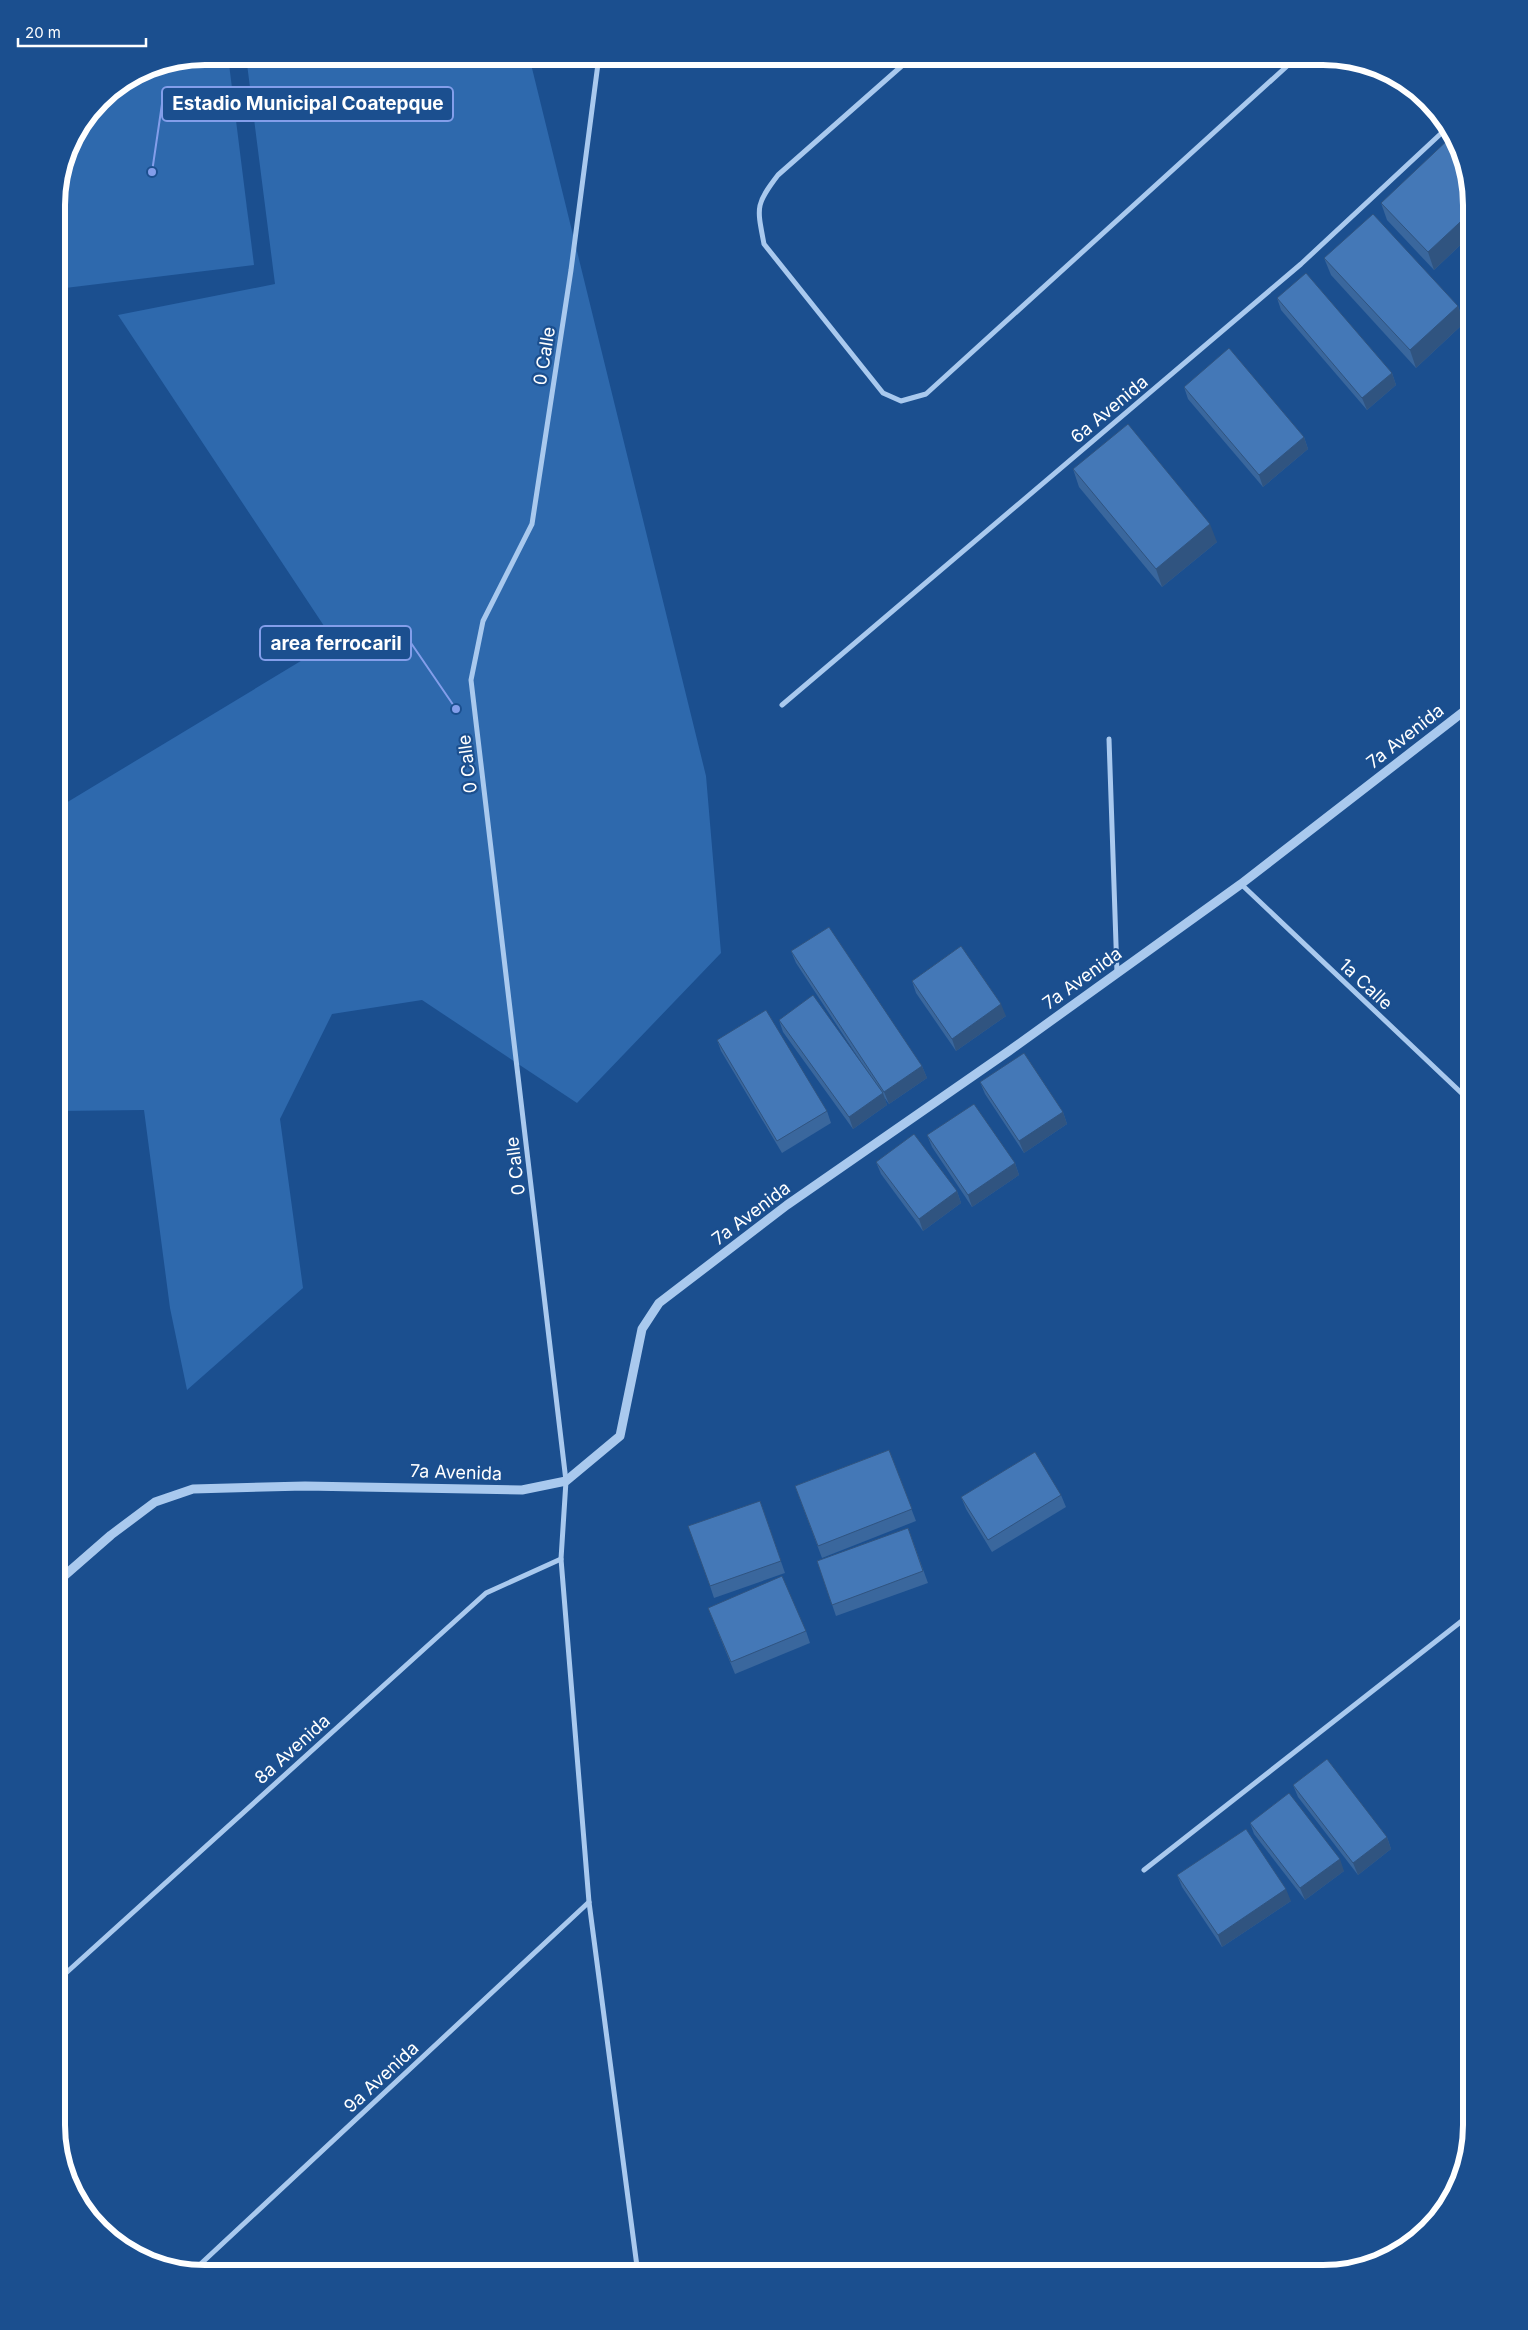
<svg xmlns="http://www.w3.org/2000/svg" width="1528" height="2330" viewBox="0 0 1528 2330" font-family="Inter,sans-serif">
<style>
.green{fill:#2e69ad}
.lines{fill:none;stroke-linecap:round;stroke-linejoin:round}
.minor{stroke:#a9c9ee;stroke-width:5}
.tertiary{stroke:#a9c9ee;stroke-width:9}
.wall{fill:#3a679d}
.shaded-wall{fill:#305480}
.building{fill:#4478b7;stroke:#305480}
.labels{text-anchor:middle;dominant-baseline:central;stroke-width:4.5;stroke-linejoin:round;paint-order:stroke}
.street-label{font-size:18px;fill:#fff;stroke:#1b4f8f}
.rim{fill:none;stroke:#fff;stroke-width:6}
.leader{fill:none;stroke:#839eea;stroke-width:2}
.callout-dot{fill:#839eea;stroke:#1b4f8f;stroke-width:2}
.callout{fill:#1b4f8f;stroke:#839eea;stroke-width:2}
.callout-label{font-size:19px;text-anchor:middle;font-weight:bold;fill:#fff}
</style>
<rect width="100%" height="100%" fill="#1b4f8f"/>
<g class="green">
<path d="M 205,56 L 228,56 L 254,265 L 57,289 L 57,195 L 68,148 L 100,100 L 148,67 Z"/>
<path d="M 246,56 L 529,56 L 706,776 L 721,953 L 577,1103 L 422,1000 L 332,1014 L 280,1119 L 303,1288 L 187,1390 L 170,1308 L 144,1110 L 56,1111 L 56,809 L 334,641 L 118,315 L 275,284 Z"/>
</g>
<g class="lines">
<g class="minor">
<path d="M 599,56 L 571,270 L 532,524 L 483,621 L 471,680 L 566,1481 L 561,1559 L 589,1902 L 638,2274"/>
<path d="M 913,56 L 778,175 C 755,205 757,207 764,244 L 883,393 L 901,401 L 926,394 L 1297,57"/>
<path d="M 782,705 L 1301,264 L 1448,127"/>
<path d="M 1109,739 L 1117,973"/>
<path d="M 1241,884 L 1472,1103"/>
<path d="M 1144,1870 L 1472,1613"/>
<path d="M 56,1982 L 486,1593 L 561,1559"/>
<path d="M 192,2272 L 589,1902"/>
</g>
<path class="tertiary" d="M 56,1583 L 111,1535 L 155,1502 L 193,1489 L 305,1486 L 522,1490 L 566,1481 L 620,1436 L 642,1329 L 659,1303 L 787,1205 L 1009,1051 L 1241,884 L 1472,705"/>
</g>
<g class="wall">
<path d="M 1381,203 L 1472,205 L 1472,234 L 1434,270 L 1387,220 Z"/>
<path d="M 1324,258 L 1458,306 L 1464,323 L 1416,368 L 1331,275 Z"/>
<path d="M 1277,298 L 1392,373 L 1396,385 L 1367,410 L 1281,310 Z"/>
<path d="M 1184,387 L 1304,437 L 1308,449 L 1263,487 L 1188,399 Z"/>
<path d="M 1073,469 L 1217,542 L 1162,587 L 1079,487 Z"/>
<path d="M 791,951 L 922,1066 L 927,1078 L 889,1104 L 884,1097 L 887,1105 L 853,1129 L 783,1032 L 779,1020 L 867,1071 L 796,963 Z"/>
<path d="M 912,981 L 1006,1016 L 956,1051 L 916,993 Z"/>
<path d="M 717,1040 L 827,1111 L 831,1123 L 782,1153 L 721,1051 Z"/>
<path d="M 980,1082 L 1063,1112 L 1067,1124 L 1024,1153 L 985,1094 Z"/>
<path d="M 927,1135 L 1015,1163 L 1019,1175 L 972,1207 L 932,1147 Z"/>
<path d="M 876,1162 L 957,1191 L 961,1203 L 923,1231 L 881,1174 Z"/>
<path d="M 889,1450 L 916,1521 L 822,1558 L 795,1486 Z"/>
<path d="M 1061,1495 L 1066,1507 L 992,1552 L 966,1509 L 961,1497 Z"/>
<path d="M 760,1501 L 785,1573 L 714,1598 L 710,1586 Z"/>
<path d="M 908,1528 L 928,1583 L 836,1616 L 817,1561 Z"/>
<path d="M 708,1608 L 806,1631 L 810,1643 L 735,1674 Z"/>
<path d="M 1293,1785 L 1387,1837 L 1391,1849 L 1358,1875 L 1298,1797 Z"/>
<path d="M 1250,1823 L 1344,1871 L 1305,1900 L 1254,1834 Z"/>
<path d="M 1177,1875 L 1291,1901 L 1222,1947 L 1182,1887 Z"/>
</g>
<g class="shaded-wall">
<path d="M 1472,211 L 1472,234 L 1434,270 L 1428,252 Z"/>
<path d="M 1458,306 L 1464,323 L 1416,368 L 1410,350 Z"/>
<path d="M 1392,373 L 1396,385 L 1367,410 L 1362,398 Z"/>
<path d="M 1304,437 L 1308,449 L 1263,487 L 1259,475 Z"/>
<path d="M 1210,524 L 1217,542 L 1162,587 L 1156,569 Z"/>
<path d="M 1001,1004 L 1006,1016 L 956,1051 L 952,1039 Z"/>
<path d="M 922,1066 L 927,1078 L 889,1104 L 884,1092 Z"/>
<path d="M 883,1093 L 887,1105 L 853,1129 L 849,1117 Z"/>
<path d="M 1063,1112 L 1067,1124 L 1024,1153 L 1019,1141 Z"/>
<path d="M 1015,1163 L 1019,1175 L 972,1207 L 968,1195 Z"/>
<path d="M 957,1191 L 961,1203 L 923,1231 L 919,1219 Z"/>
<path d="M 1387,1837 L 1391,1849 L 1358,1875 L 1353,1863 Z"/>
<path d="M 1340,1859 L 1344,1871 L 1305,1900 L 1300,1888 Z"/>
<path d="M 1286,1889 L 1291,1901 L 1222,1947 L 1218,1935 Z"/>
</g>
<g class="building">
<path d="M 1453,135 L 1472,205 L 1472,211 L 1428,252 L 1381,203 Z"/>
<path d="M 1373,214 L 1458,306 L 1410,350 L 1324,258 Z"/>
<path d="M 1306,273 L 1392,373 L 1362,398 L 1277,298 Z"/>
<path d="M 1229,348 L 1304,437 L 1259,475 L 1184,387 Z"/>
<path d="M 1128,424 L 1210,524 L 1156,569 L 1073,469 Z"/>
<path d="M 829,927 L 922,1066 L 884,1092 L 791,951 Z"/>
<path d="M 961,946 L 1001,1004 L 952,1039 L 912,981 Z"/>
<path d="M 813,995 L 883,1093 L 849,1117 L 779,1020 Z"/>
<path d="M 766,1010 L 827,1111 L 777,1141 L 717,1040 Z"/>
<path d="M 1024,1053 L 1063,1112 L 1019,1141 L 980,1082 Z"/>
<path d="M 974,1104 L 1015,1163 L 968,1195 L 927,1135 Z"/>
<path d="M 914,1134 L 957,1191 L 919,1219 L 876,1162 Z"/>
<path d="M 889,1450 L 912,1509 L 818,1546 L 795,1486 Z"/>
<path d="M 1035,1452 L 1061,1495 L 988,1540 L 961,1497 Z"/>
<path d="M 760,1501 L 781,1561 L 710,1586 L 688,1526 Z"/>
<path d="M 908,1528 L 923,1571 L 832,1605 L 817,1561 Z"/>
<path d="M 782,1576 L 806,1631 L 731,1662 L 708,1608 Z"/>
<path d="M 1327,1759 L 1387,1837 L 1353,1863 L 1293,1785 Z"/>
<path d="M 1289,1793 L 1340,1859 L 1300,1888 L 1250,1823 Z"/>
<path d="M 1246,1829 L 1286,1889 L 1218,1935 L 1177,1875 Z"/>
</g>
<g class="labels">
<g class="street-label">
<text transform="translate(544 356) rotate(-81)">0 Calle</text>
<text transform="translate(1109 409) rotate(-40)">6a Avenida</text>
<text transform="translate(1405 736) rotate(-38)">7a Avenida</text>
<text transform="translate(467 764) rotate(-97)">0 Calle</text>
<text transform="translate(1082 978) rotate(-36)">7a Avenida</text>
<text transform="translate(1366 984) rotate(43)">1a Calle</text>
<text transform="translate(515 1166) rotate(-97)">0 Calle</text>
<text transform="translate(751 1213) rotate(-37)">7a Avenida</text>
<text transform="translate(456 1472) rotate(2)">7a Avenida</text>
<text transform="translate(292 1749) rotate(-42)">8a Avenida</text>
<text transform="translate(381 2077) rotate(-43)">9a Avenida</text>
</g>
</g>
<path d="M0 0H1528V2330H0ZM205 65H1323A140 140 0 0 1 1463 205V2125A140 140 0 0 1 1323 2265H205A140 140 0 0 1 65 2125V205A140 140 0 0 1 205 65Z" fill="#1b4f8f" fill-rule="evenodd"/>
<path class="rim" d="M205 65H1323A140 140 0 0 1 1463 205V2125A140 140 0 0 1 1323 2265H205A140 140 0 0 1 65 2125V205A140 140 0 0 1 205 65Z"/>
<path class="leader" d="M152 172L162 104M456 709L411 643"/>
<g class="callout-dot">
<circle cx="152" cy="172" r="5"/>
<circle cx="456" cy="709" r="5"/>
</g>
<g class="callout">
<rect x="162" y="87" width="291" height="34" rx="5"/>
<rect x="260" y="626" width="151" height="34" rx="5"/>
</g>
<g class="callout-label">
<text x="308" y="110">Estadio Municipal Coatepque</text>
<text x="336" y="650">area ferrocaril</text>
</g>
<path d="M18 38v8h128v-8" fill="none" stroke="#ffffff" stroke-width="2.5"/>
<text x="25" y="38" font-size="15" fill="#ffffff" stroke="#1b4f8f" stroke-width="4" paint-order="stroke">20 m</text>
</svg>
